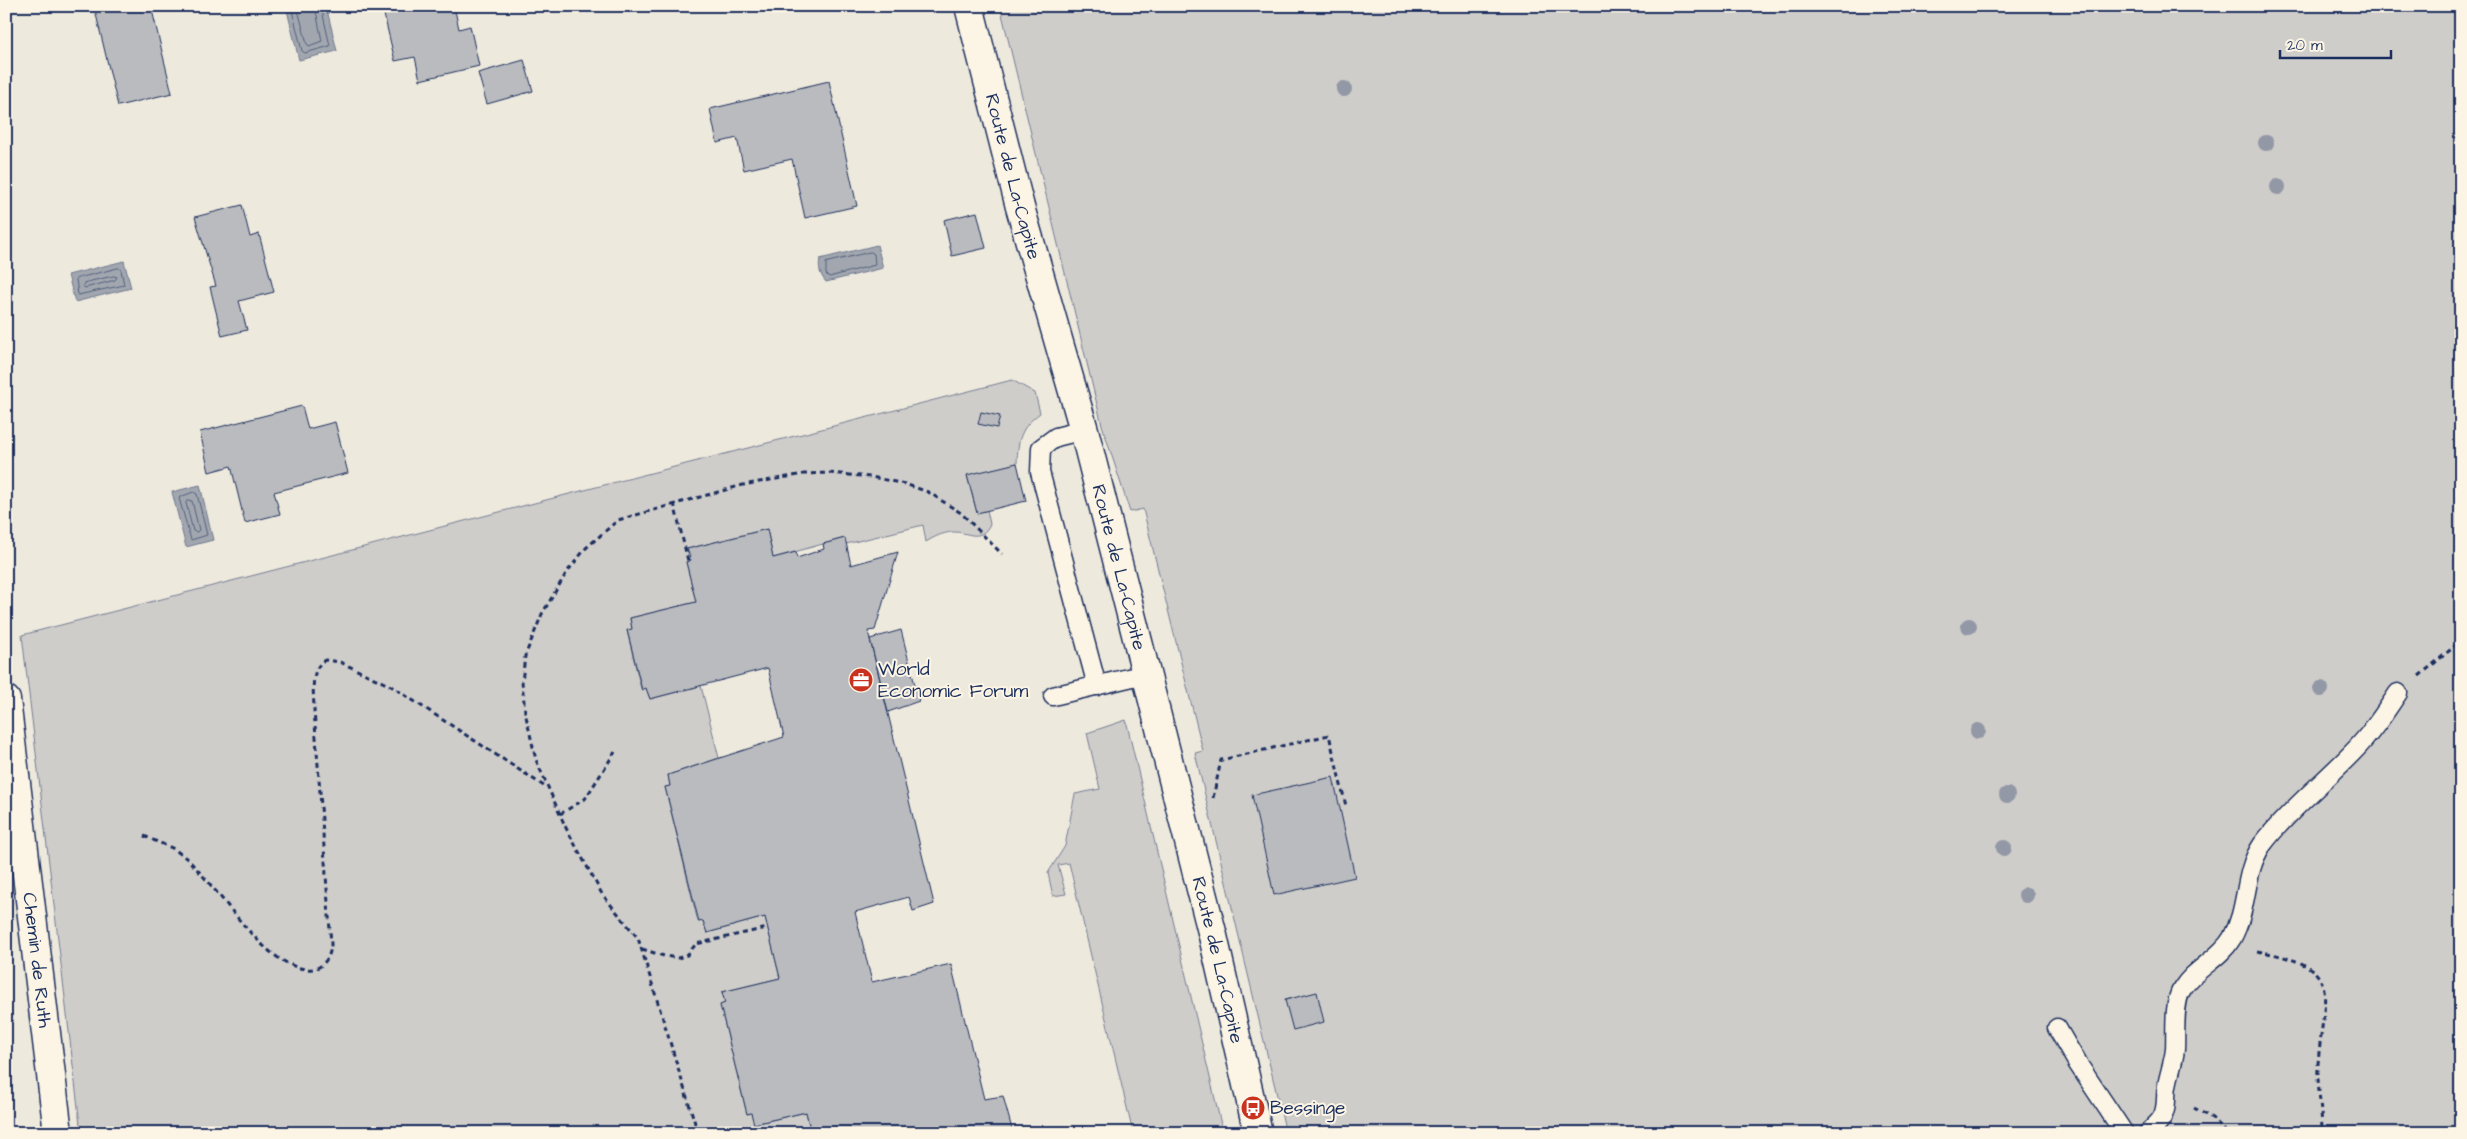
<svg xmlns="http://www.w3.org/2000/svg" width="2467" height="1139" viewBox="0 0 2467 1139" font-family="'Architects Daughter',sans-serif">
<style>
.green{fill:#cfcdca;stroke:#757e94}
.water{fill:#a2a7af;stroke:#6c778f}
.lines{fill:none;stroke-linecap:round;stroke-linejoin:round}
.shore{stroke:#515f7e;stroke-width:1}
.building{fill:#babbbe;stroke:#1b2f5e}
.lane-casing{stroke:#1b2f5e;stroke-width:21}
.street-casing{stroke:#1b2f5e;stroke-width:31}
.secondary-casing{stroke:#1b2f5e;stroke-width:31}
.path{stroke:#1b2f5e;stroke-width:3;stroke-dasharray:5 4;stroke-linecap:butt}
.lane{stroke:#fcf5e5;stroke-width:18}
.street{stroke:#fcf5e5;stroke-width:28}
.secondary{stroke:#fcf5e5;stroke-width:28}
.tree{fill:#9398a6}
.labels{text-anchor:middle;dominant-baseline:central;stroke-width:4;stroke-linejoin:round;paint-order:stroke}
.street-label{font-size:19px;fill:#1b2f5e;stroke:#fcf5e5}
.poi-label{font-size:19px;fill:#1b2f5e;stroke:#fcf5e5;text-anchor:start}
</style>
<rect width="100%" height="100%" fill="#eee9dd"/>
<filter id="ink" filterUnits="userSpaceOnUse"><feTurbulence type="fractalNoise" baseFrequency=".02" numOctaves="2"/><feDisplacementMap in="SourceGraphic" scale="10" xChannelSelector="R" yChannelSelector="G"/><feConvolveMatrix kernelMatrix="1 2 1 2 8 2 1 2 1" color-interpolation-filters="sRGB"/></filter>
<g filter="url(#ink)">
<g class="green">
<path d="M 1000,6 L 2461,6 L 2461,1133 L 1286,1133 L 1195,753 L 1203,751 L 1143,509 L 1130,512 L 1102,425 Z"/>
<path d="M 1012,380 L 1035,393 L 1040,413 C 1020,428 1018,439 1017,463 L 967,476 L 977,513 L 987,510 L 990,524 C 980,544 968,531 952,532 C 942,533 934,537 926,542 L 923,525 L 846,544 L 844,538 L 773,558 L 767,529 L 687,549 L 691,560 L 686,562 L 696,602 L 630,618 L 632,629 L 627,631 L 641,689 L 646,688 L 650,699 L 701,686 L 719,758 L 668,775 L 670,786 L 665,787 L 698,922 L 703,921 L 707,933 L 765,917 L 780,978 L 722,992 L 725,1003 L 720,1005 L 747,1114 L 751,1113 L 755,1124 L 806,1112 L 811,1133 L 81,1133 L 22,635 Z"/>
<path d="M 1126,720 L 1223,1133 L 1133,1133 L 1069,863 L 1058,865 L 1066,894 L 1053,896 L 1048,873 L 1065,846 L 1075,794 L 1100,789 L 1087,733 Z"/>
</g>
<g class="water">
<path d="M 286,6 L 326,6 L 337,51 L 299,60 Z"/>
<path d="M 877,245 L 883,268 L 826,282 C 820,275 818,268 820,259 Z"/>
<path d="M 124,261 L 131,288 L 75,302 L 68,275 Z"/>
<path d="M 200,485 L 213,540 L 186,547 L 172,492 Z"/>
</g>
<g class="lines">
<g class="shore">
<path d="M 291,6 L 302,51 L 305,53 L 330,46 L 321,6"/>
<path d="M 297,6 L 307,44 L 309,46 L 322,41 L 315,6"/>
<path d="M 871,252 L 874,254 L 875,265 L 829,277 L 826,274 L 826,263 Z"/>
<path d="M 119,268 L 121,270 L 124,285 L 78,295 L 76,279 Z"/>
<path d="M 114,276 L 117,277 L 115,280 L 85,288 L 83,286 L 84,283 Z"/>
<path d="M 194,492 L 197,494 L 207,535 L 191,540 L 179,498 Z"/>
<path d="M 188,500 L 192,501 L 199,530 L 197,532 L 193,531 L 186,503 Z"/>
</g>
</g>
<g class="building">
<path d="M 94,6 L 151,6 L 172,93 L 118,106 Z"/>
<path d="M 382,6 L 454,6 L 459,29 L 470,26 L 479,66 L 420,80 L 415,57 L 395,61 Z"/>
<path d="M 524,60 L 533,91 L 487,104 L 478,73 Z"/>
<path d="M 829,81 L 857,206 L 805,218 L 792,159 L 744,170 L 737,138 L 717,143 L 710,109 Z"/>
<path d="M 242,205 L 250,237 L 259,234 L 274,292 L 239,301 L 247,330 L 222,336 L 210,287 L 216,286 L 195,217 Z"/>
<path d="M 977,212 L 986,248 L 952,256 L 944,220 Z"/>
<path d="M 302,406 L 308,429 L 335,422 L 348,473 L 274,492 L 280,514 L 245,523 L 231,466 L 209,472 L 200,432 Z"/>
<path d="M 981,412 L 1000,416 L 997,428 L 978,424 Z"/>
<path d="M 1017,463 L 1026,501 L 977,513 L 967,475 Z"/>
<path d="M 767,529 L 773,558 L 796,552 L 797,558 L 824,549 L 823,544 L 845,538 L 851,565 L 898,552 L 875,630 L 868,631 L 934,904 L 913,911 L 909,897 L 855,912 L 872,982 L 951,964 L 984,1099 L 1003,1096 L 1013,1133 L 811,1133 L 806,1112 L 754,1124 L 751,1113 L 747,1114 L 720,1005 L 725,1003 L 722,992 L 780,978 L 765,917 L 707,933 L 703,921 L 699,922 L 665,787 L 670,786 L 668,775 L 784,737 L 768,668 L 650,699 L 646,688 L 642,690 L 627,630 L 632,629 L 630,618 L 696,602 L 686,562 L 691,560 L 687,549 Z"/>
<path d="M 901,630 L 919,701 L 888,712 L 870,639 Z"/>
<path d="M 1333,777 L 1355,877 L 1274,895 L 1252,795 Z"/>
<path d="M 1317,992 L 1324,1022 L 1293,1030 L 1285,1000 Z"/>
</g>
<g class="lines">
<defs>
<g id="lane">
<path d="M 1084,430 L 1056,437 L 1041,448 L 1040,472 L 1097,686"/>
<path d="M 1053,696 L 1145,674"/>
<path d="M 2057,1028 L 2078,1064 L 2124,1133"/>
<path d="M 2148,1133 C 2152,1128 2158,1124 2161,1119 C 2168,1109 2165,1097 2167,1086 C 2169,1074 2174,1061 2175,1049 C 2176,1033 2173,1003 2182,989 C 2195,968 2220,959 2232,938 C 2249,907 2243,873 2262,845 C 2288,811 2322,784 2352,753 C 2370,735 2384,714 2398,693"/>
</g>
<g id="street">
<path id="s1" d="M 6,700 L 58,1133"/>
</g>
<g id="secondary">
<path id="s2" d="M 969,6 L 1020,207 L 1084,430 L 1213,936 L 1258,1133"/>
</g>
</defs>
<use href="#lane" class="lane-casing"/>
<use href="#street" class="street-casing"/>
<use href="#secondary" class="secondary-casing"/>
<g class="path">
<path d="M 674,503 L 688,561"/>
<path d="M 2419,676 L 2461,641"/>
<path d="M 1213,798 L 1221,760 L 1329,735 L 1346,806"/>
<path d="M 560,814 L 585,799 L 615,752"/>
<path d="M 144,836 L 174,849 L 186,858 C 215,886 237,922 267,949 C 279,960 303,975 319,967 C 327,962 331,953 331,944 L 314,710 C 314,694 309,669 325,660 L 340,662 L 391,686 L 547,788"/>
<path d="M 642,949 L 664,956 L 678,958 L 687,955 L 696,944 L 767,928"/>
<path d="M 2257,951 C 2347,967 2323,992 2318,1064 C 2317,1086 2322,1110 2322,1133"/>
<path d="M 2194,1108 L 2212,1118 L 2227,1133"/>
<path d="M 698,1133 L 638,938 L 602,894 L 566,828 L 536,760 L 525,712 L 522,682 L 525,656 L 542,614 L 567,572 L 586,548 L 618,520 L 743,485 L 804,474 L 829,473 L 871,477 L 905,484 L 928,492 L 961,513 L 1002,554"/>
</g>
<use href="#lane" class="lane"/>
<use href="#street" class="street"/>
<use href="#secondary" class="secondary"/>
</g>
<g class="tree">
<circle cx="1344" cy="89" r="8"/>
<circle cx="2266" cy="143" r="8"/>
<circle cx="2278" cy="187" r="8"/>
<circle cx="1969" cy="626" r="8"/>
<circle cx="2321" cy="689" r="8"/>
<circle cx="1978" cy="731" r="8"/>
<circle cx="2007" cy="795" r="8"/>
<circle cx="2004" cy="848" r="8"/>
<circle cx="2026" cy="895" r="8"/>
</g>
</g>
<defs>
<symbol id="office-disc" viewBox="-11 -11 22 22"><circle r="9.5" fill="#c8321e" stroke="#fcf5e5"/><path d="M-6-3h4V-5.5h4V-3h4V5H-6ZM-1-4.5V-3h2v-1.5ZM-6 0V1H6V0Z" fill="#fff"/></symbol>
<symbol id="bus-disc" viewBox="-11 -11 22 22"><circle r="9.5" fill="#c8321e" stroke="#fcf5e5"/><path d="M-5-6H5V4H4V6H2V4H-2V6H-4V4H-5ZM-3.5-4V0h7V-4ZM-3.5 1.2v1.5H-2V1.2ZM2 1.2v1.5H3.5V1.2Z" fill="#fff"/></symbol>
</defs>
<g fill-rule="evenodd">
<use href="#office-disc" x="847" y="666" width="28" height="28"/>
<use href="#bus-disc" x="1239" y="1094" width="28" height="28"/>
</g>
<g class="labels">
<g class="street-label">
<text stroke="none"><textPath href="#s2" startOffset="176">Route de La-Capite</textPath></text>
<text stroke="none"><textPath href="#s2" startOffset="581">Route de La-Capite</textPath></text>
<text stroke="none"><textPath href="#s1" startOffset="262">Chemin de Ruth</textPath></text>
<text stroke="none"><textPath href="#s2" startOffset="986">Route de La-Capite</textPath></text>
</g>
<g class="poi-label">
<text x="878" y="669">World<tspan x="878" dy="22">Economic Forum</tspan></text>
<text x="1270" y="1108">Bessinge</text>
</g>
</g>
<rect width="2467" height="1139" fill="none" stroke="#fcf5e5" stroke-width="25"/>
<rect x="12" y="12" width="2442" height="1114" fill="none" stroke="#1b2f5e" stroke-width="2" filter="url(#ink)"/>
<path d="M2280 50v8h111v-8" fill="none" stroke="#1b2f5e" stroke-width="2.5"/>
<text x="2287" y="50" font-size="15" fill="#1b2f5e" stroke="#fcf5e5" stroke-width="4" paint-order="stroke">20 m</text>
</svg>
